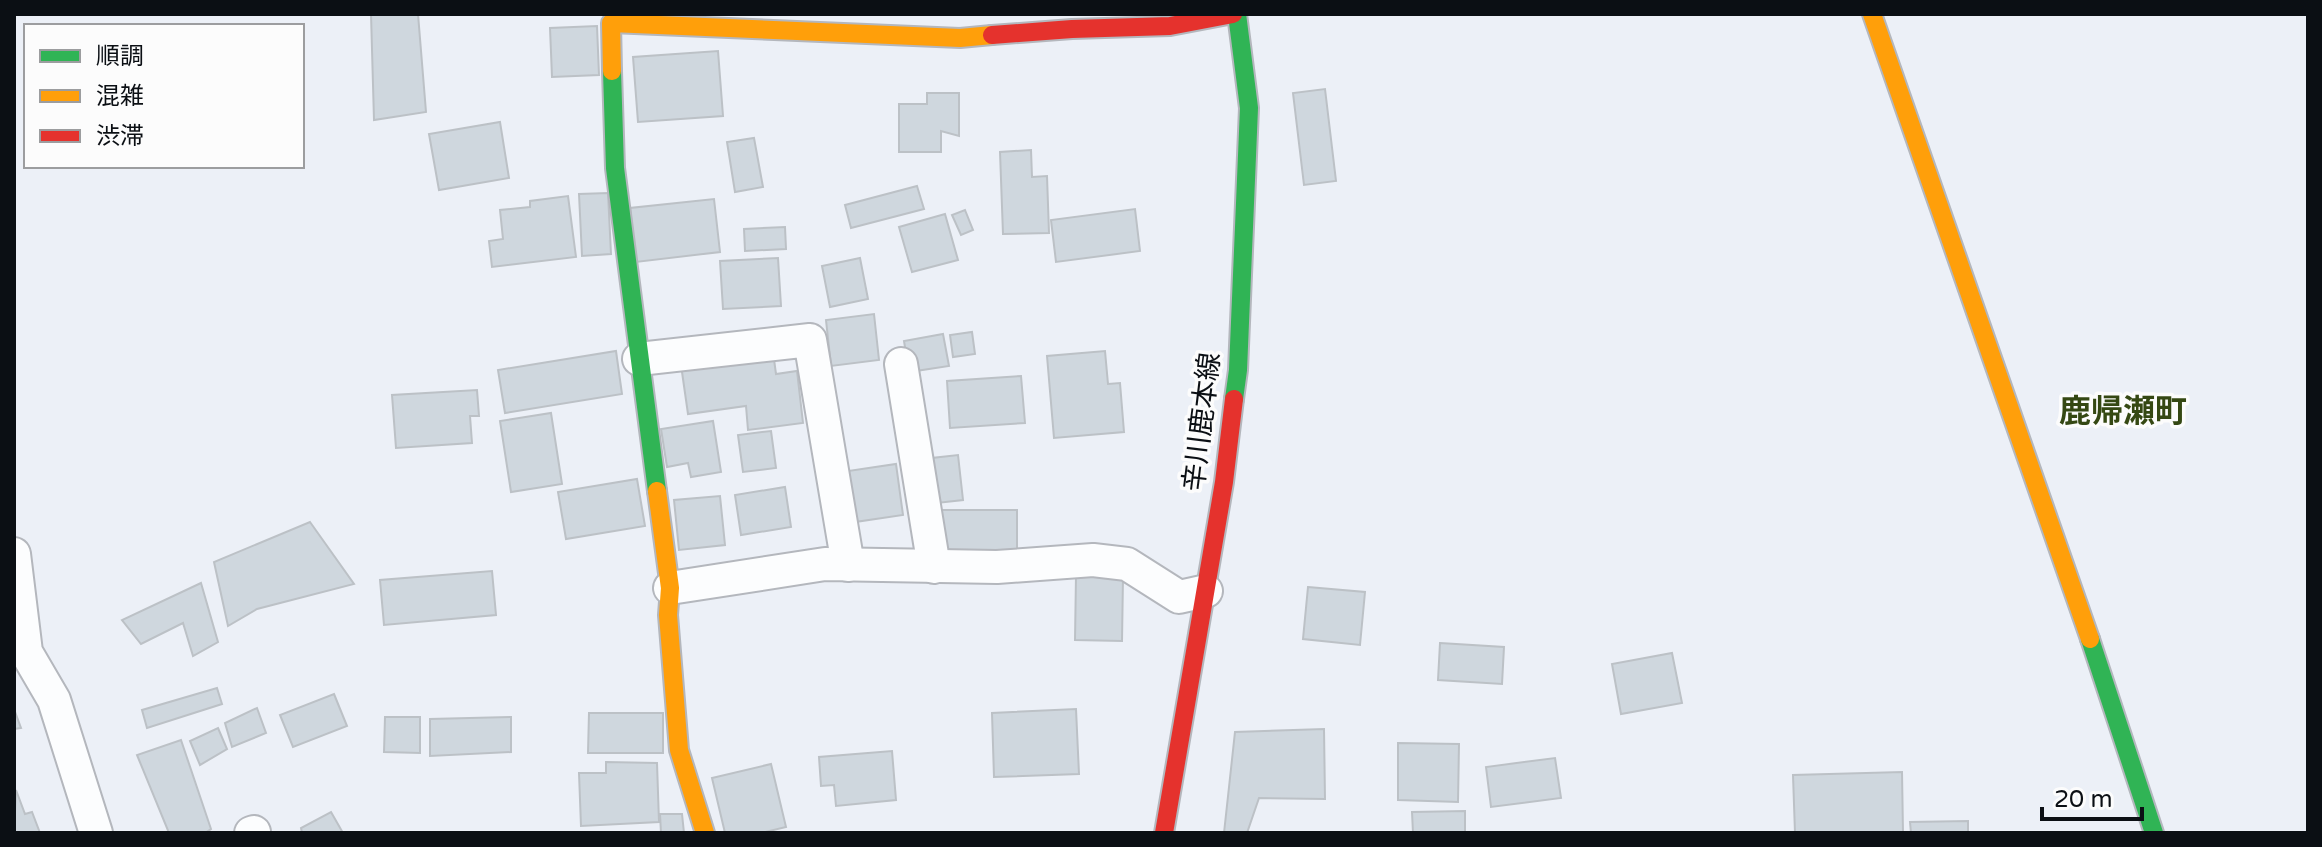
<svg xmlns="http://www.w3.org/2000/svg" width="2322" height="847" viewBox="0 0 2322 847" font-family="'Varela Round','Noto Sans JP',sans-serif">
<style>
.building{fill:#cfd7de;stroke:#bcc1c6;stroke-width:2}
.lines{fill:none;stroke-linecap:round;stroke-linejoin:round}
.street-casing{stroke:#b4b7bd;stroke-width:36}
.fast-casing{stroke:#b4b7bd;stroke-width:22}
.slow-casing{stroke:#b4b7bd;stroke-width:22}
.jam-casing{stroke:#b4b7bd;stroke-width:22}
.street{stroke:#fcfdfe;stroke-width:32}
.fast{stroke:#30b455;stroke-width:18}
.slow{stroke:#ff9f0a;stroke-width:18}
.jam{stroke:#e5322d;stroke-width:18}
.labels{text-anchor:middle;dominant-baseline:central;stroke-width:7;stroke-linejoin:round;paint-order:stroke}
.street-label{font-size:28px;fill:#0b0f14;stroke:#fcfcfc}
.quarter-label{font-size:32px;font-weight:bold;fill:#354813;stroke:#fcfcfc}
</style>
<rect width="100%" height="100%" fill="#ecf0f7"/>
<g class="building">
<path d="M 371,14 L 418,14 L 426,112 L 374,120 Z"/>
<path d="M 597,26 L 599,75 L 552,77 L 550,28 Z"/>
<path d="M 718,51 L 723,116 L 638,122 L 633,57 Z"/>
<path d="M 1325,89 L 1336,181 L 1304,185 L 1293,93 Z"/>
<path d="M 927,93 L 959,93 L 959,136 L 941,131 L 941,152 L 899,152 L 899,104 L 927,104 Z"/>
<path d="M 500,122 L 509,178 L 439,190 L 429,134 Z"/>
<path d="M 754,138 L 763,187 L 735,192 L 727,142 Z"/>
<path d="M 1031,150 L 1032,177 L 1047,176 L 1049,233 L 1003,234 L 1000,152 Z"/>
<path d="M 917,186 L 924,209 L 851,228 L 845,205 Z"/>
<path d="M 608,193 L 611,254 L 582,256 L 579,194 Z"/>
<path d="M 568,196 L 576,257 L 492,267 L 489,241 L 503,239 L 500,210 L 530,207 L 530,201 Z"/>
<path d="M 714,199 L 720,252 L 636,262 L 630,208 Z"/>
<path d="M 1135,209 L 1140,251 L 1056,262 L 1051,220 Z"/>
<path d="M 965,210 L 973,230 L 961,235 L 952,215 Z"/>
<path d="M 945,214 L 958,260 L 912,272 L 899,227 Z"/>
<path d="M 785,227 L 786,249 L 745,251 L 744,229 Z"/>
<path d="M 778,258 L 781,306 L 723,309 L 720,261 Z"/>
<path d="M 860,258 L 868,299 L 830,307 L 822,266 Z"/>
<path d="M 874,314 L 879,360 L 831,366 L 826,320 Z"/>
<path d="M 972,332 L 975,354 L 953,357 L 950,335 Z"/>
<path d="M 943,334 L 949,366 L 909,372 L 904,341 Z"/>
<path d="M 616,351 L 622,394 L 505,413 L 498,370 Z"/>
<path d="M 1105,351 L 1108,384 L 1120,383 L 1124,432 L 1054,438 L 1047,356 Z"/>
<path d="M 773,352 L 776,374 L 797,371 L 803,423 L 748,430 L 746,406 L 688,414 L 681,365 Z"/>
<path d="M 1021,376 L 1025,423 L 950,428 L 947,381 Z"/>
<path d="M 477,390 L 479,416 L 470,416 L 472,443 L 396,448 L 392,395 Z"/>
<path d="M 551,413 L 562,484 L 511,492 L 500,421 Z"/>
<path d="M 713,421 L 721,472 L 691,477 L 688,463 L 667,467 L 661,429 Z"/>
<path d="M 771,431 L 776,468 L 743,472 L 738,435 Z"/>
<path d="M 958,455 L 963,500 L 937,503 L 932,458 Z"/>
<path d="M 896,464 L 903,515 L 855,522 L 848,471 Z"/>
<path d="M 637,479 L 645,526 L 566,539 L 558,492 Z"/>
<path d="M 785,487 L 791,527 L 741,535 L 735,495 Z"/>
<path d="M 720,496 L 725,545 L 679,550 L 674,500 Z"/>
<rect x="940" y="510" width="77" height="42"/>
<path d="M 310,522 L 354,584 L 257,609 L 228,626 L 214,562 Z"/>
<path d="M 492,571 L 496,615 L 384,625 L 380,580 Z"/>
<path d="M 1076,576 L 1123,577 L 1122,641 L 1075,640 Z"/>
<path d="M 201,583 L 218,642 L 193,656 L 183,623 L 141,644 L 122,620 Z"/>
<path d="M 1308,587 L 1365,592 L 1360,645 L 1303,639 Z"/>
<path d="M 1440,643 L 1504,647 L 1502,684 L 1438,680 Z"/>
<path d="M 1672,653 L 1682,703 L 1621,714 L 1612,664 Z"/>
<path d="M 217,688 L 222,704 L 147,728 L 142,710 Z"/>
<path d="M 334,694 L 347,726 L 293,747 L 280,715 Z"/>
<path d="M 257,708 L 266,733 L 232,747 L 225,723 Z"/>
<path d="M 14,709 L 21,728 L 14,729 Z"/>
<path d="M 1076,709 L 1079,774 L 994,777 L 992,713 Z"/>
<path d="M 589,713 L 663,713 L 663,753 L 588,753 Z"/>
<path d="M 385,717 L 420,717 L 420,753 L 384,752 Z"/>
<path d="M 511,717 L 511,752 L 430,756 L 430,719 Z"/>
<path d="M 218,728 L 227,749 L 200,765 L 190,741 Z"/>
<path d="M 1324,729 L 1325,799 L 1259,798 L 1247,833 L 1224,833 L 1235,732 Z"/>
<path d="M 181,740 L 211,829 L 205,833 L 169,833 L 137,755 Z"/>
<path d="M 1398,743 L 1459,744 L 1458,802 L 1398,800 Z"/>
<path d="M 892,751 L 896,800 L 836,806 L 834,785 L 821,786 L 819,757 Z"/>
<path d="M 1555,758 L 1561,798 L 1491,807 L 1486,767 Z"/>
<path d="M 606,762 L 657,763 L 659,822 L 581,826 L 579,773 L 606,773 Z"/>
<path d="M 771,764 L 786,827 L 761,833 L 725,833 L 712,778 Z"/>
<path d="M 1902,772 L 1903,833 L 1795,833 L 1793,775 Z"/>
<path d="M 16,790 L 25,814 L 32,812 L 40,833 L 14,833 Z"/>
<path d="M 1465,811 L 1465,833 L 1413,833 L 1412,812 Z"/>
<path d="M 331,812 L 343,833 L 302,833 L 301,828 Z"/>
<path d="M 660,814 L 682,814 L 684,833 L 661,833 Z"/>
<path d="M 1968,821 L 1968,833 L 1911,833 L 1910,822 Z"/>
</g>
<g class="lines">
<defs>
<g id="street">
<path d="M 639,359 L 810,340 L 848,565"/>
<path d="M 901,364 L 934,567"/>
<path d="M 14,554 L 26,652 L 54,700 L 96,833"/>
<path d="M 670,588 L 825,564 L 997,567 L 1093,560 L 1127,564 L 1179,597 L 1206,591"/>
<path d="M 251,833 L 254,832"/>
</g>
<g id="fast">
<path d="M 612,71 L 615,168 L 657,491"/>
<path d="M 1234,399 L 1238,370 L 1249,108 L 1237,14"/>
<path d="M 2090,639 L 2154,833"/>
</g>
<g id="slow">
<path d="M 1872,14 L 2090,639"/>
<path d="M 612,71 L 611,23 L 960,38 L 992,35"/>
<path d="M 657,491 L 670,588 L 668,615 L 679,750 L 705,833"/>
</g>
<g id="jam">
<path d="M 992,35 L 1072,29 L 1170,26 L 1233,14"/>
<path d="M 1164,833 L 1224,482 L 1234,399"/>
</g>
</defs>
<use href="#street" class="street-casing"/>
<use href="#fast" class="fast-casing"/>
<use href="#slow" class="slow-casing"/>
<use href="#jam" class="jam-casing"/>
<use href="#street" class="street"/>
<use href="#fast" class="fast"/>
<use href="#slow" class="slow"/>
<use href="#jam" class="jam"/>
</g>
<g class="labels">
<g class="street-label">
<text transform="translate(1202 422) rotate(-83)">辛川鹿本線</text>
</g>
<g class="quarter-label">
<text x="2123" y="412">鹿帰瀬町</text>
</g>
</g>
<rect width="2322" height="847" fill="none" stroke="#0b0f14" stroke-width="32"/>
<rect x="24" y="24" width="280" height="144" fill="#fcfcfc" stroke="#9c9d9f" stroke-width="2"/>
<rect x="40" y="50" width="40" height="12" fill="#30b455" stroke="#9c9d9f" stroke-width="2"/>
<text x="96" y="64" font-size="24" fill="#0b0f14">順調</text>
<rect x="40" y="90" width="40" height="12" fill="#ff9f0a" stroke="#9c9d9f" stroke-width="2"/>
<text x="96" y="104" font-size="24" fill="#0b0f14">混雑</text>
<rect x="40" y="130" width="40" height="12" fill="#e5322d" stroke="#9c9d9f" stroke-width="2"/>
<text x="96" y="144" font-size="24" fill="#0b0f14">渋滞</text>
<path d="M2042 807v12h100v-12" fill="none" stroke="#0b0f14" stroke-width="4"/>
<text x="2054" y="807" font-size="24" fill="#0b0f14" stroke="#fcfcfc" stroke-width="6" paint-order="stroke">20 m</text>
</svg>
